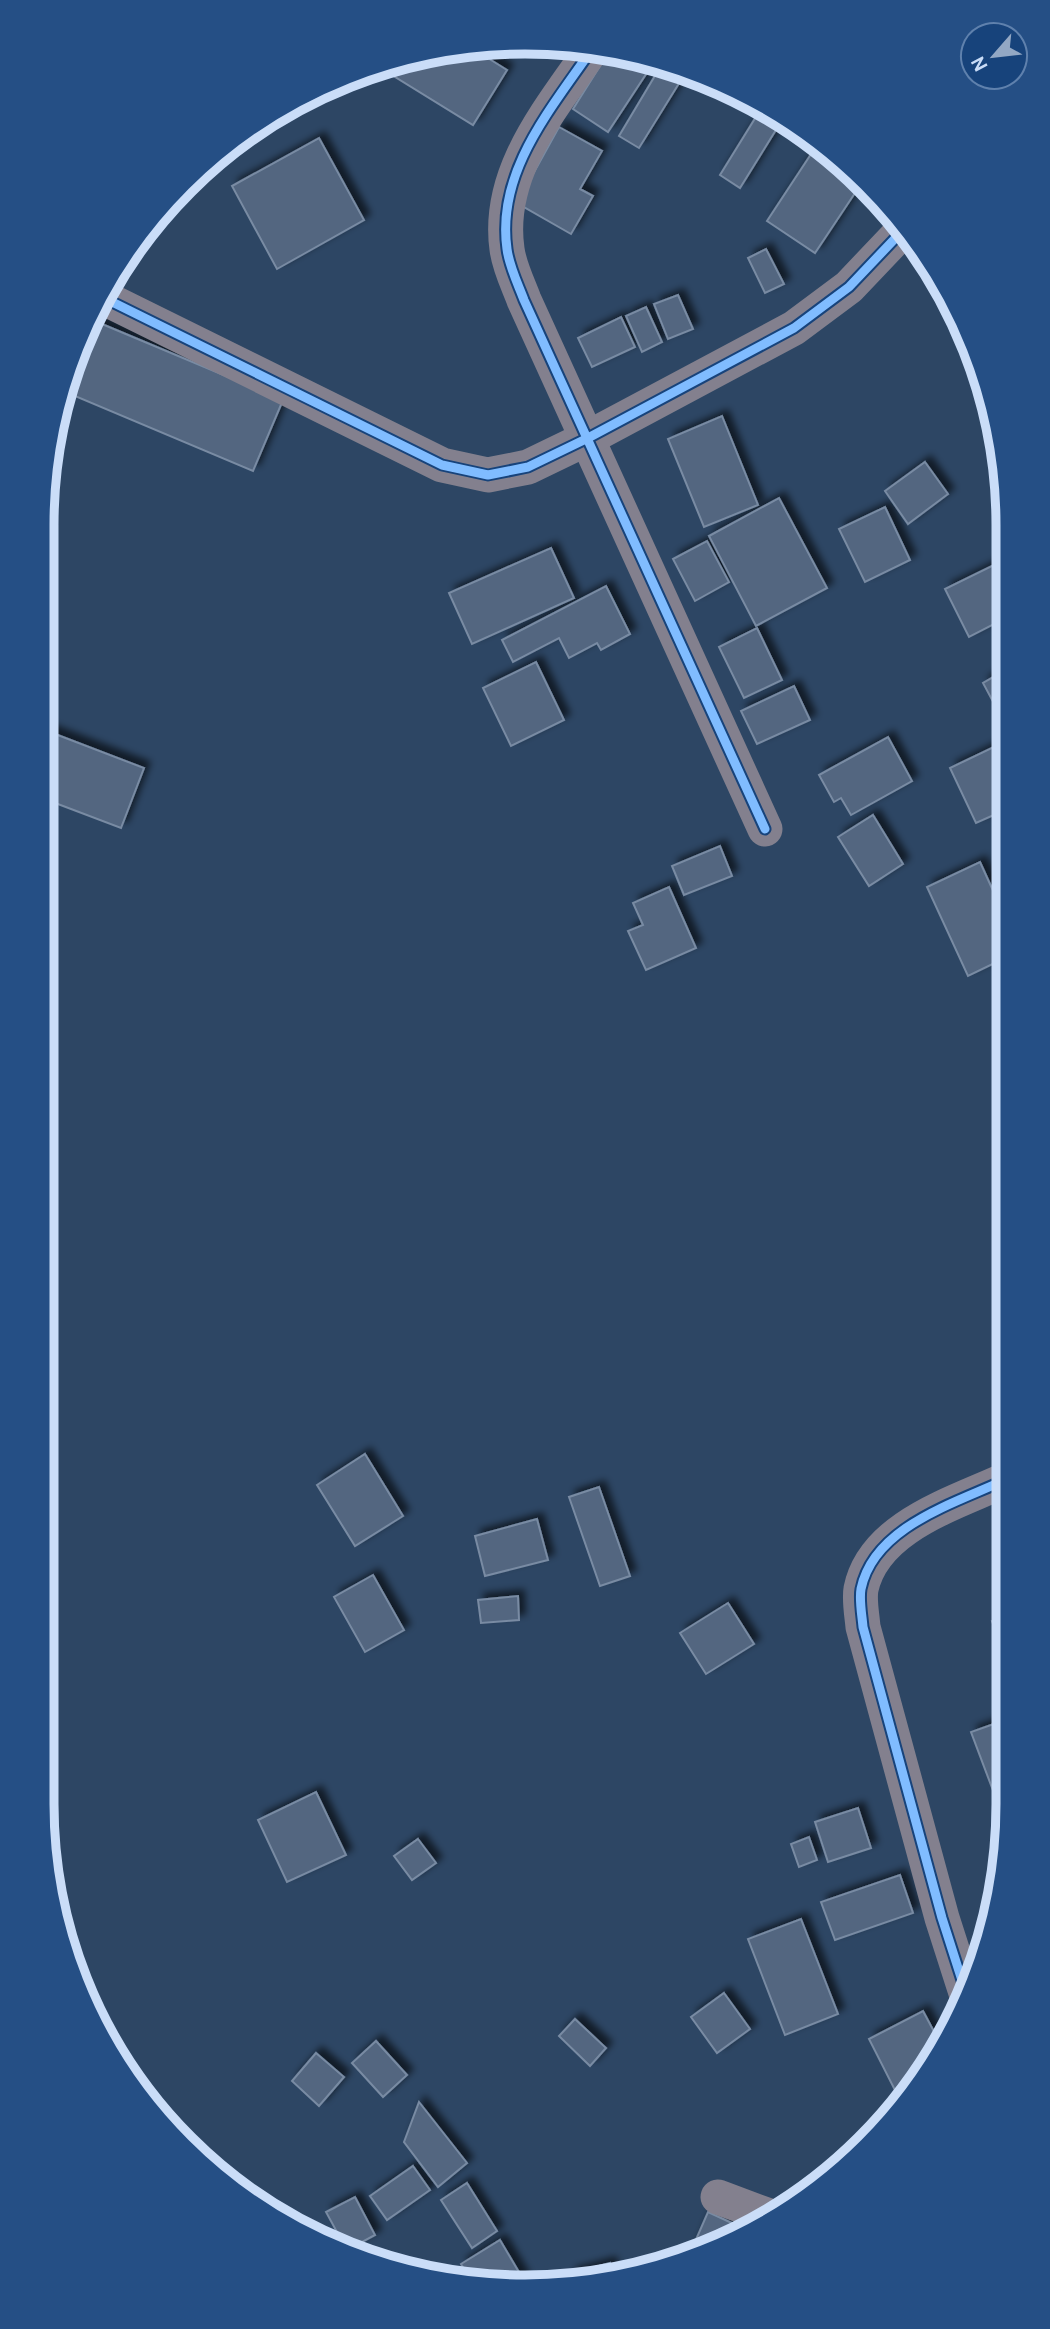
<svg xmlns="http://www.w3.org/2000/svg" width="1050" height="2329" viewBox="0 0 1050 2329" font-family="Cabin,sans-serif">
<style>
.building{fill:#526680;stroke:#798ba3;stroke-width:2;filter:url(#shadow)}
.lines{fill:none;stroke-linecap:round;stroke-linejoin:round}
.minor{stroke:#83808e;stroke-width:35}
.cycleway-casing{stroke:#17437b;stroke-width:13}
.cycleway{stroke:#80bcff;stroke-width:9}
.rim{fill:none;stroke:#caddf8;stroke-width:9}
</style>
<defs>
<filter id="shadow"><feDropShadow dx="6" dy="-6" stdDeviation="3.5" flood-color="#0009"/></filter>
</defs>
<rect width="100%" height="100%" fill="#2d4664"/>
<g class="building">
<path d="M 470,47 L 507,70 L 473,125 L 379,67 L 430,51 Z"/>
<path d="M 610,50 L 654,62 L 608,132 L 573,109 Z"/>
<path d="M 662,64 L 686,72 L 639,148 L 619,136 Z"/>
<path d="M 759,112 L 779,125 L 740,188 L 720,175 Z"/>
<path d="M 559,127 L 602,151 L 580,189 L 593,196 L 571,234 L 517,203 Z"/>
<path d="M 319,138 L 364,220 L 277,269 L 232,186 Z"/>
<path d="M 817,145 L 861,184 L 815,253 L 767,221 Z"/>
<path d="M 766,249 L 784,284 L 765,293 L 748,258 Z"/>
<path d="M 678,295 L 693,329 L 668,339 L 654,304 Z"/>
<path d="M 646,307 L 662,342 L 642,352 L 626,316 Z"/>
<path d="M 621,317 L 635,347 L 592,367 L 578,338 Z"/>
<path d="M 90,319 L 283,400 L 253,471 L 63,391 L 79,341 Z"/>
<path d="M 722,416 L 758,505 L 704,527 L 668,439 Z"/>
<path d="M 925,462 L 948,494 L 908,524 L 885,491 Z"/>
<path d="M 779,498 L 827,588 L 756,626 L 709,536 Z"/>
<path d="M 885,507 L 910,560 L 865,582 L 839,529 Z"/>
<path d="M 707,541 L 729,582 L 695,601 L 673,559 Z"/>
<path d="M 551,548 L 574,598 L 472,644 L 449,593 Z"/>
<path d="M 1004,560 L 1004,619 L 969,637 L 945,589 Z"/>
<path d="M 606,586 L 630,634 L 601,650 L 597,643 L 569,658 L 559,638 L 513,662 L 502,640 Z"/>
<path d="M 757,628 L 782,680 L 744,698 L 719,647 Z"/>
<path d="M 536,662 L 564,720 L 511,746 L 483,688 Z"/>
<path d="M 1004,671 L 1005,724 L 983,683 Z"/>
<path d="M 794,686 L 810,720 L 757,744 L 741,711 Z"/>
<path d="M 42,729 L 144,768 L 121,828 L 42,798 Z"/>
<path d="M 888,737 L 912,781 L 851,815 L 841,798 L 834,802 L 819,775 Z"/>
<path d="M 1000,744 L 1005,754 L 1005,810 L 976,823 L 950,768 Z"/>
<path d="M 873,815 L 903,864 L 869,886 L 838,837 Z"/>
<path d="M 720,846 L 732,876 L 684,895 L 672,866 Z"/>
<path d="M 980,862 L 1005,917 L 1005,958 L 968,976 L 927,887 Z"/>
<path d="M 669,887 L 696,948 L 646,970 L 628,931 L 643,925 L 633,903 Z"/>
<path d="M 365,1454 L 403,1516 L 355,1546 L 317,1485 Z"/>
<path d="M 599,1487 L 630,1576 L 600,1586 L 569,1497 Z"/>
<path d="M 537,1519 L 548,1560 L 485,1576 L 475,1536 Z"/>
<path d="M 373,1575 L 404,1630 L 365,1652 L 334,1597 Z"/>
<path d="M 518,1596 L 519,1620 L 481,1623 L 478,1600 Z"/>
<path d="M 728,1603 L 754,1644 L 706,1674 L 680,1633 Z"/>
<path d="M 1007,1616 L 1008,1665 L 992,1621 Z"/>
<path d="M 1008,1719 L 1008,1804 L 1006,1825 L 971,1732 Z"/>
<path d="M 316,1792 L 346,1855 L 287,1882 L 258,1820 Z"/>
<path d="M 858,1808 L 871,1848 L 828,1862 L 815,1822 Z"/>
<path d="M 809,1837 L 817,1860 L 799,1867 L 791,1844 Z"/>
<path d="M 418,1839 L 436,1863 L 412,1880 L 394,1856 Z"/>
<path d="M 996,1857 L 1003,1859 L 999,1899 L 989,1929 L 982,1927 Z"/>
<path d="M 900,1875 L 913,1913 L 835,1940 L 821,1902 Z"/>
<path d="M 801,1919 L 838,2014 L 785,2035 L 748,1939 Z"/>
<path d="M 724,1993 L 750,2029 L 717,2053 L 691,2017 Z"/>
<path d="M 923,2011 L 939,2041 L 901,2102 L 869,2039 Z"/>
<path d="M 575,2019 L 606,2048 L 590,2066 L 559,2036 Z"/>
<path d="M 376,2041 L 407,2075 L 383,2097 L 352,2063 Z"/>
<path d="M 316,2053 L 344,2077 L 319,2106 L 292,2081 Z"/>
<path d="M 419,2102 L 467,2163 L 438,2187 L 404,2142 Z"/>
<path d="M 413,2166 L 430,2190 L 387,2220 L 370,2196 Z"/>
<path d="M 467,2183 L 497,2231 L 472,2248 L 441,2200 Z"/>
<path d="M 355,2197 L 375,2235 L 351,2248 L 344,2245 L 326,2212 Z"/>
<path d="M 708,2212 L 747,2230 L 691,2251 Z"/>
<path d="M 500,2240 L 523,2279 L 511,2286 L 472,2282 L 461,2264 Z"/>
<path d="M 610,2263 L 614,2278 L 573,2282 L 570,2274 Z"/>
</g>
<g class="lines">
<g class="minor">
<path d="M 592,49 C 552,108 496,171 507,249 C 509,266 518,284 524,300 L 765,829"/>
<path d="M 102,297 L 442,465 L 488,475 L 528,467 L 588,438 L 794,328 L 849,287 L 905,228"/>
<path d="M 967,1996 L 942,1918 L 863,1627 C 862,1615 859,1600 861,1589 C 874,1526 956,1503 1007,1479"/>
<path d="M 718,2197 L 772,2217"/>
</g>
<defs>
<g id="cycleway">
<path d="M 592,49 C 552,108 496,171 507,249 C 509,266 518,284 524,300 L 765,829"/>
<path d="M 102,297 L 442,465 L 488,475 L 528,467 L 588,438 L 794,328 L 849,287 L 905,228"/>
<path d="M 967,1996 L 942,1918 L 863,1627 C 862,1615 859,1600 861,1589 C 874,1526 956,1503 1007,1479"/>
</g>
</defs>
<use href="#cycleway" class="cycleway-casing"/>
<use href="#cycleway" class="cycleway"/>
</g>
<path d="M0 0H1050V2329H0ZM525 54H525A471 471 0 0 1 996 525V1804A471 471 0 0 1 525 2275H525A471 471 0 0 1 54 1804V525A471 471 0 0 1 525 54Z" fill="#254f85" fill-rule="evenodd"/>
<path class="rim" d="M525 54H525A471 471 0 0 1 996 525V1804A471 471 0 0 1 525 2275H525A471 471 0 0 1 54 1804V525A471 471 0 0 1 525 54Z"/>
<g transform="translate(994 56) rotate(242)"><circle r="33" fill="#17437b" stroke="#5f81ad" stroke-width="2"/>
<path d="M0-5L12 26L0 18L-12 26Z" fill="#93a8c4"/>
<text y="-10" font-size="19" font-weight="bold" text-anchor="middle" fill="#caddf8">N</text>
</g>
</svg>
